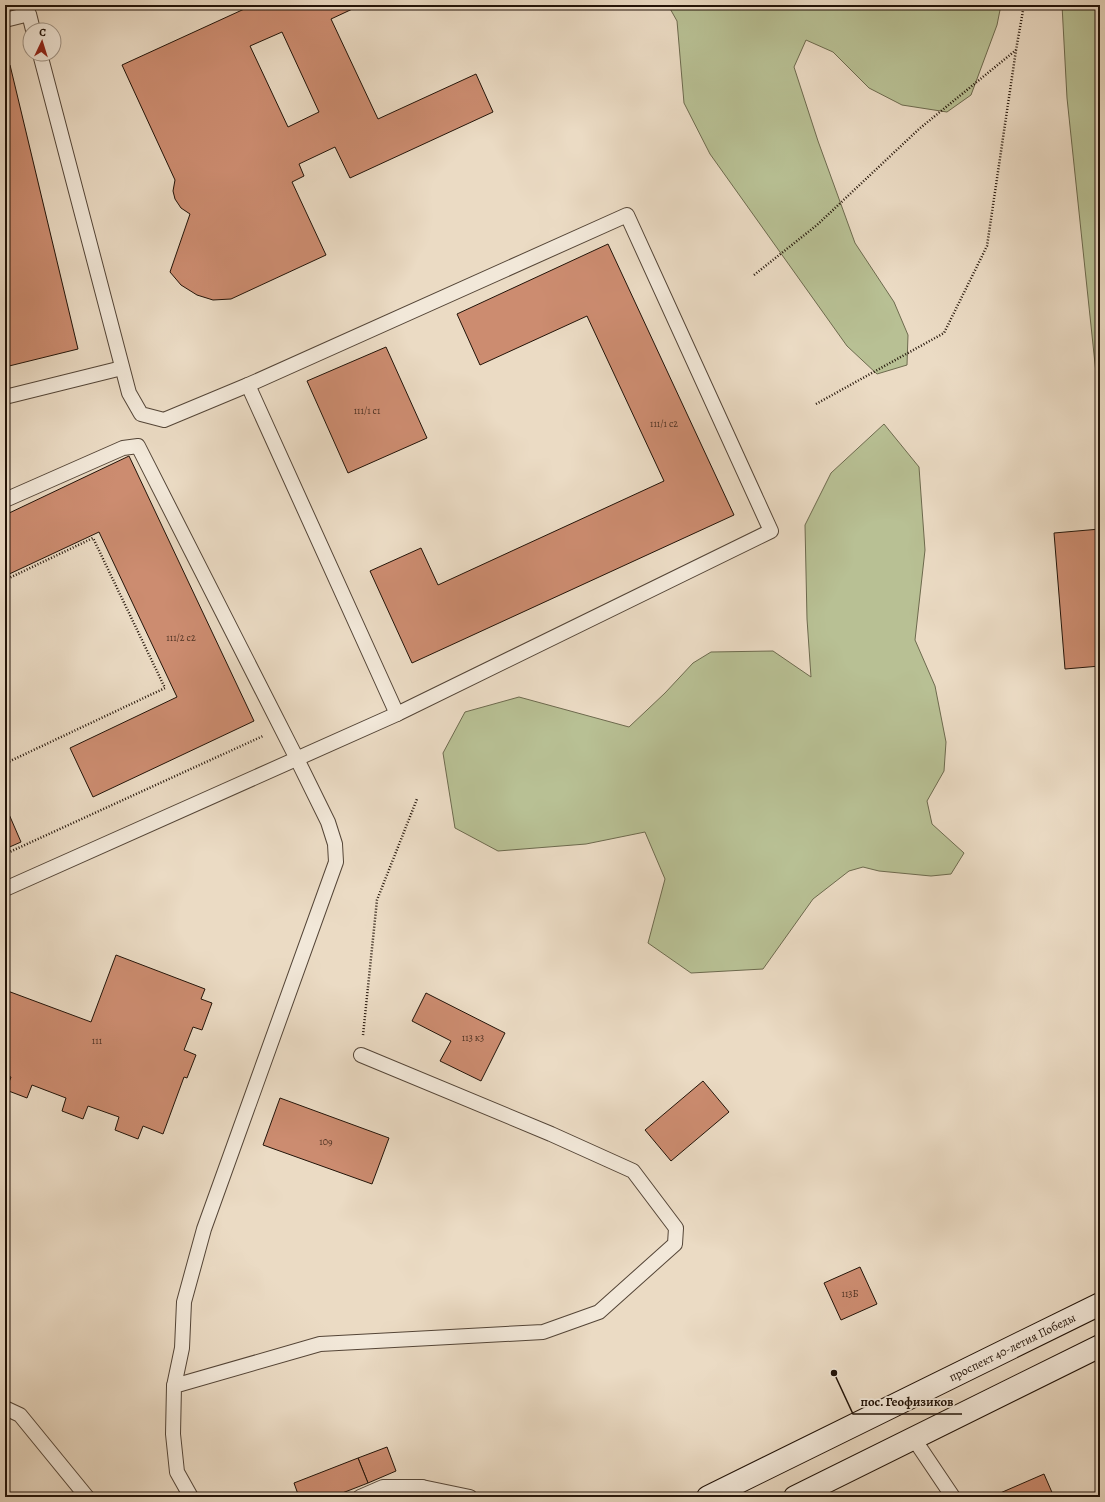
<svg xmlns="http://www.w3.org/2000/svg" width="1105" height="1502" viewBox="0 0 1105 1502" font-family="Alegreya,serif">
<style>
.green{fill:#b8c094;stroke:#6d6a4e}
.building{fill:#cc8c70;stroke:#221308;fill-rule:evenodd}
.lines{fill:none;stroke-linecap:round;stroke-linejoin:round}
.lane-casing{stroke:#544537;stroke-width:16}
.secondary-casing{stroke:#221308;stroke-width:24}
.path{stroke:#221308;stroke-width:2.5;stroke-dasharray:1 2;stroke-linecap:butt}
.lane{stroke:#f2e8d9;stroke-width:14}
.secondary{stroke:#f2e8d9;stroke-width:22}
.labels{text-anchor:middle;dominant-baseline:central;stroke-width:3.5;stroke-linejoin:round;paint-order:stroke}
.number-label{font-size:10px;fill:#4c3122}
.street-label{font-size:12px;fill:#221308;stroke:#f2e8d9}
.leader{fill:none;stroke:#221308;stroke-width:1.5}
.callout-dot{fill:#221308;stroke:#f2e8d9;stroke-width:1.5}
.callout-label{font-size:13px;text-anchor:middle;font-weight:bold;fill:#221308;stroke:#f2e8d9;stroke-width:3.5;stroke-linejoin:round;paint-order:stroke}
</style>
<rect width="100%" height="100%" fill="#ebdbc4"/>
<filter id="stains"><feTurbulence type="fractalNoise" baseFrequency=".005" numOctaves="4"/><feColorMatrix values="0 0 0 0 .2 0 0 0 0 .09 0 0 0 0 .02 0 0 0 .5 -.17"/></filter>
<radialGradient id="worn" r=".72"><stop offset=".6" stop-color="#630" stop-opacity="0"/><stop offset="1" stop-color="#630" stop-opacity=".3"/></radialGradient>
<g class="green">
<path d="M 668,5 L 1001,5 L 997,25 L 971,95 L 947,112 L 902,105 L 869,88 L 833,52 L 806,40 L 794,67 L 818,141 L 855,243 L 894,302 L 908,335 L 907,365 L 877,374 L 847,346 L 710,154 L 684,103 L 677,21 Z"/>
<path d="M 1062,5 L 1100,5 L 1100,411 L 1067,98 Z"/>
<path d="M 884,424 L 919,467 L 925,550 L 915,640 L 935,686 L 946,742 L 944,771 L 927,801 L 932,824 L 964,853 L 951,874 L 931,876 L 879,871 L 863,867 L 849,871 L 813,899 L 763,969 L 691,973 L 648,943 L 665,879 L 645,832 L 586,844 L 498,851 L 455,828 L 443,753 L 465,712 L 519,697 L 629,727 L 665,693 L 693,663 L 711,652 L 773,651 L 811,677 L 807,619 L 805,525 L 831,473 Z"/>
</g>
<g class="building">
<path d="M 253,5 L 361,5 L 331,19 L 378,119 L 476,74 L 493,112 L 350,178 L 335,147 L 299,164 L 304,176 L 292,182 L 326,255 L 231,299 L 213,300 L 197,295 L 181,285 L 170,272 L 190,214 L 181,208 L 175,199 L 173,191 L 175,180 L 122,65 ZM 282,32 L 319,112 L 288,127 L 250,46 Z"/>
<path d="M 10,65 L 78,349 L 5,367 L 5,312 L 7,311 L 5,301 L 5,66 Z"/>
<path d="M 608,244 L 734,515 L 412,663 L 370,571 L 421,548 L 438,585 L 664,481 L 587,316 L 480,365 L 457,314 Z"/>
<path d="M 386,347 L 427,438 L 348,473 L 307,381 Z"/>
<path d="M 129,456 L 254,721 L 93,797 L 70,748 L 177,697 L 99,532 L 5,576 L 5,515 Z"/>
<path d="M 1100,529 L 1100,666 L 1065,669 L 1054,533 Z"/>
<path d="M 5,805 L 21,842 L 5,849 Z"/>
<path d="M 116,955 L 205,989 L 201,999 L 212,1003 L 202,1030 L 193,1027 L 184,1050 L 196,1055 L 187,1078 L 184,1077 L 163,1134 L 143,1126 L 138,1139 L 115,1130 L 119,1117 L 88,1106 L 83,1119 L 62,1111 L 66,1098 L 32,1085 L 27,1098 L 6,1090 L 11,1077 L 5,1075 L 5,990 L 91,1022 Z"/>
<path d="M 426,993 L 505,1033 L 481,1081 L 440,1061 L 451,1041 L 412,1021 Z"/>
<path d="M 703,1081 L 729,1112 L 671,1161 L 645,1130 Z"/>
<path d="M 280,1098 L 389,1138 L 372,1184 L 263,1145 Z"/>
<path d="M 860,1267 L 877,1304 L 841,1320 L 824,1283 Z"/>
<path d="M 387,1447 L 396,1471 L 368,1483 L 358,1458 Z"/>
<path d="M 358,1458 L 368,1483 L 332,1497 L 299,1497 L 294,1483 Z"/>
<path d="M 1044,1474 L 1054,1497 L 991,1497 Z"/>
</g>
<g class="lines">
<defs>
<g id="lane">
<path d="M 5,20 L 29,14 L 33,30"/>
<path d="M 248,385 L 397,714"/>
<path d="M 5,397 L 122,368"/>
<path d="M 5,500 L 123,448 L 138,446 L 297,759 L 328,822 L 335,844 L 336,862 L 204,1229 L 184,1302 L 182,1348 L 174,1386"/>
<path d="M 5,889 L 397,714 L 771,531 L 627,215 L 248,385 L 164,420 L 141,414 L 129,393 L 40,54"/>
<path d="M 5,1408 L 20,1415 L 87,1497"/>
<path d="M 914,1439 L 953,1497"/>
<path d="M 191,1497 L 177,1472 L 173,1434 L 174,1386 L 320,1344 L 543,1332 L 599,1312 L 675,1244 L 676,1228 L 633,1171 L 551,1134 L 361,1055"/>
<path d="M 360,1497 L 383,1487 L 422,1487"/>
<path d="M 416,1497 L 422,1487 L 470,1497"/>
</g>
<g id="secondary">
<path id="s1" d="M 708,1497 L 1100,1304"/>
<path d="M 795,1497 L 1100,1346"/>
</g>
</defs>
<use href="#lane" class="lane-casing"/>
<use href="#secondary" class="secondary-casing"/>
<g class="path">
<path d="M 754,275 L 817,225 L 919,129 L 1016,50"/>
<path d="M 816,404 L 944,333 L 987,246 L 1016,50 L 1024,5"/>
<path d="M 5,580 L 93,538 L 165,688 L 6,763 L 5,760"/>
<path d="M 5,854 L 263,736"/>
<path d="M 363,1035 L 377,900 L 417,799"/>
</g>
<use href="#lane" class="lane"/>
<use href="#secondary" class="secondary"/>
</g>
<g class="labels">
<g class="number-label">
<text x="367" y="410">111/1 с1</text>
<text x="664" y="423">111/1 с2</text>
<text x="181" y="637">111/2 с2</text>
<text x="473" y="1037">113 к3</text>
<text x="97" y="1040">111</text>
<text x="326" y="1141">109</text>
<text x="850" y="1293">113Б</text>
</g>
<g class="street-label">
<text stroke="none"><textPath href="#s1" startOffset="339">проспект 40-летия Победы</textPath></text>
</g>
</g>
<path class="leader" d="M834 1373L853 1414H962"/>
<circle class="callout-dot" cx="834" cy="1373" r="4"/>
<g class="callout-label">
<text x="907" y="1406">пос. Геофизиков</text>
</g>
<rect width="1105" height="1502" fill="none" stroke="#ebdbc4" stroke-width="20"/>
<rect x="6" y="6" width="1093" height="1490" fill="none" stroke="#221308" stroke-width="2"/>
<rect x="10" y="10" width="1085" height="1482" fill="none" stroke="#221308"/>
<g transform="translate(42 42) rotate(4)"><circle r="19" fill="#f2e8d9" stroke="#9f9385"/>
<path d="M0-3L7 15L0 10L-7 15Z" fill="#8f2418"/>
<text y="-6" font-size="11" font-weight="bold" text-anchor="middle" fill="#221308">С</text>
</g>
<rect width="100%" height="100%" filter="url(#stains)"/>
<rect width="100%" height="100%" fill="url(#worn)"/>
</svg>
